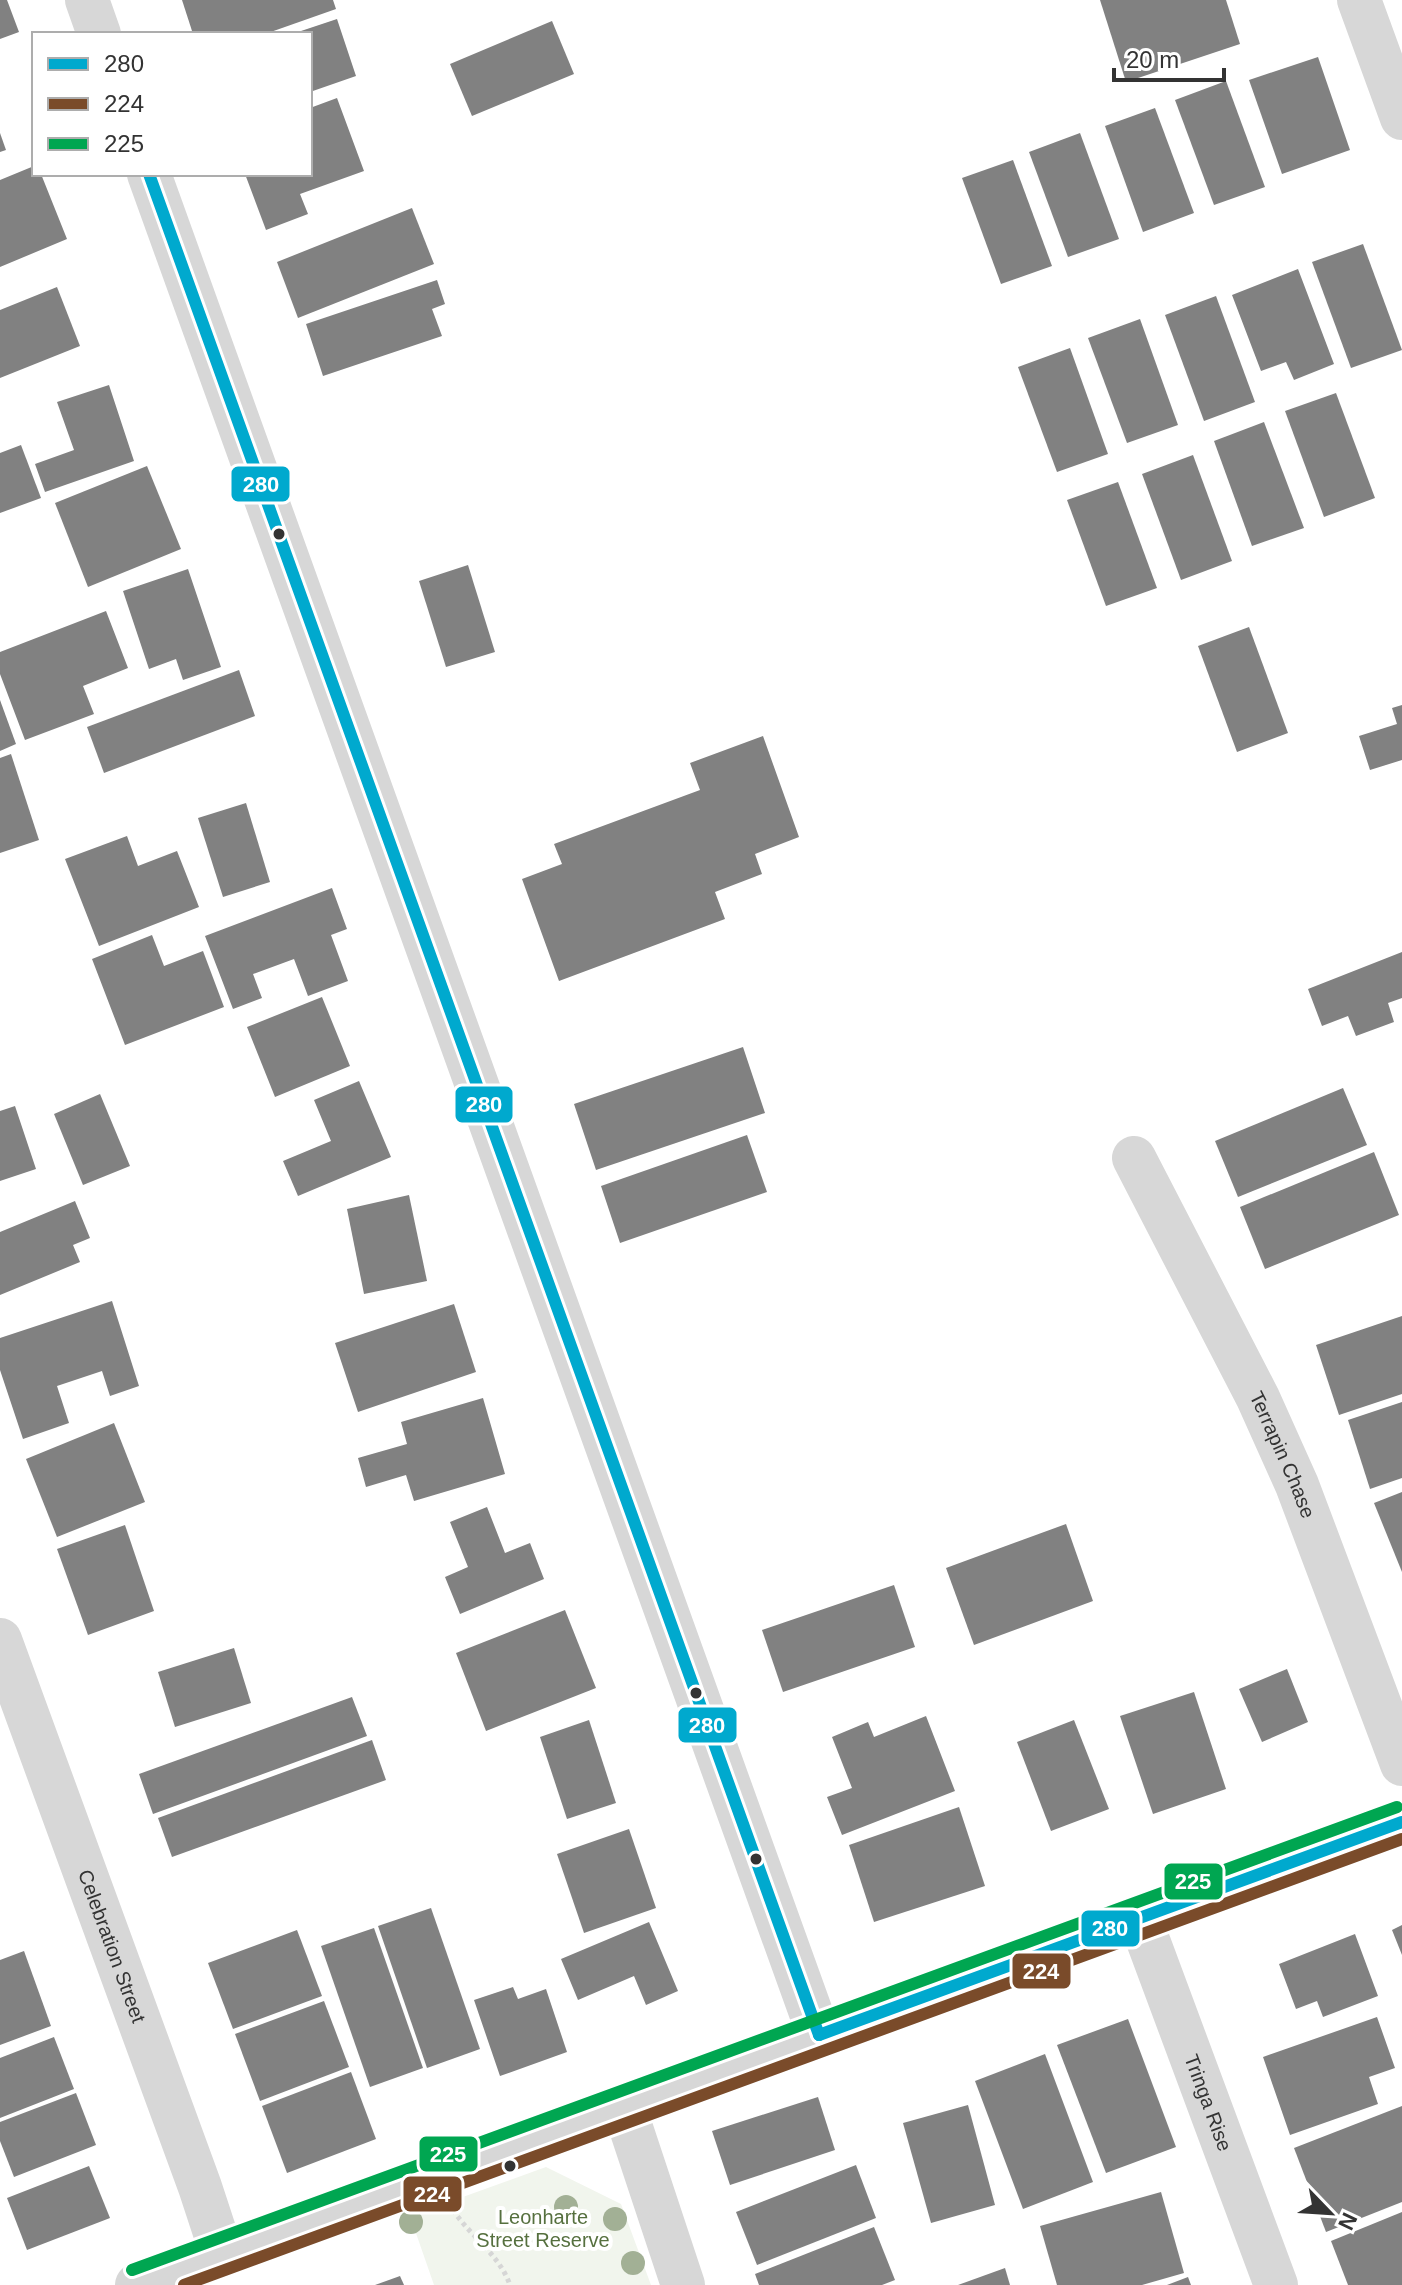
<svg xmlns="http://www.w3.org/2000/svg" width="1402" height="2285" viewBox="0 0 1402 2285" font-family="Arial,sans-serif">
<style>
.green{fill:#f1f5ed}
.building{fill:#818181}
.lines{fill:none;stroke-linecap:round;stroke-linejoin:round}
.path{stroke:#d6d6d6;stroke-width:5;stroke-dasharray:4 4;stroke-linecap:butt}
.minor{stroke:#d7d7d7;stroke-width:44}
.bus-1-casing{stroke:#fff;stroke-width:18}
.bus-2-casing{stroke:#fff;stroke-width:18}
.bus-3-casing{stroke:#fff;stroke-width:18}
.bus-1{stroke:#00a9ce;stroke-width:12}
.bus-2{stroke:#7a4b2a;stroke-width:12}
.bus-3{stroke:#00a651;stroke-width:12}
.tree{fill:#a2b095}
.bus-dot{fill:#333;stroke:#fff;stroke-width:3}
.labels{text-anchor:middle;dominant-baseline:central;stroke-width:8;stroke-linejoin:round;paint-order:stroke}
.street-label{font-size:20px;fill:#333;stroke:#fff}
.park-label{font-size:20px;fill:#56703f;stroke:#fff}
.line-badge{stroke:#fff;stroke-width:3}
.badge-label{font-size:22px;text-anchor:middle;font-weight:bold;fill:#fff}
</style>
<rect width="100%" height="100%" fill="#fff"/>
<path class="green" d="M 546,2167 L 621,2204 L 651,2285 L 434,2285 L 410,2216 Z"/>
<g class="building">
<path d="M 0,0 L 7,0 L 19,32 L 0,39 Z"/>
<path d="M 182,0 L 333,0 L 336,9 L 265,34 L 193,34 Z"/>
<path d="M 1100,0 L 1226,0 L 1240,44 L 1126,82 Z"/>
<path d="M 337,19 L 356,76 L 310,92 L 310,34 L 295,33 Z"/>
<path d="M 552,21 L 574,74 L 472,116 L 450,64 Z"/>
<path d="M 1318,57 L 1350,150 L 1282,174 L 1249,80 Z"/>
<path d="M 1226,81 L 1265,187 L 1214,205 L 1175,100 Z"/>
<path d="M 337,98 L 364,171 L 300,194 L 308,214 L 266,230 L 245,174 L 310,174 L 310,108 Z"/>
<path d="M 1155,108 L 1194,213 L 1143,232 L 1105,126 Z"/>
<path d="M 0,133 L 6,150 L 0,152 Z"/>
<path d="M 1080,133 L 1119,239 L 1068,257 L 1029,152 Z"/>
<path d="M 1013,160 L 1052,266 L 1001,284 L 962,178 Z"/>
<path d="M 34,166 L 34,174 L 41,174 L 67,239 L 0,267 L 0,180 Z"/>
<path d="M 412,208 L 434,264 L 298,318 L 277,262 Z"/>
<path d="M 1363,244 L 1402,350 L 1351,368 L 1312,262 Z"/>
<path d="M 1298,269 L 1334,364 L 1294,380 L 1286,362 L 1261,371 L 1232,295 Z"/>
<path d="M 437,280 L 445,304 L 432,309 L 442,336 L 323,376 L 306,324 Z"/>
<path d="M 57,287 L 80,346 L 0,378 L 0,310 Z"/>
<path d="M 1216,296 L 1255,402 L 1204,421 L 1165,315 Z"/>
<path d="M 1140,319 L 1178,425 L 1127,443 L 1088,338 Z"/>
<path d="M 1070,348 L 1108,454 L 1057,472 L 1018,367 Z"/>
<path d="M 109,385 L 134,461 L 45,492 L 35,464 L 74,450 L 57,402 Z"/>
<path d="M 1336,393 L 1375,498 L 1324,517 L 1285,411 Z"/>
<path d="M 1264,422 L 1304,528 L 1252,546 L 1214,441 Z"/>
<path d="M 21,445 L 41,498 L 0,513 L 0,453 Z"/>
<path d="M 1193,455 L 1232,561 L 1181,580 L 1142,474 Z"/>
<path d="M 147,466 L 181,549 L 88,587 L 55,503 Z"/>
<path d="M 1118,482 L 1157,588 L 1106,606 L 1067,500 Z"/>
<path d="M 468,565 L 495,652 L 446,667 L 419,581 Z"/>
<path d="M 188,569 L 221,667 L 183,680 L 176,659 L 149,669 L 123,591 Z"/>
<path d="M 106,611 L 128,668 L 83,686 L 94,714 L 25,740 L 0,674 L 0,652 Z"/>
<path d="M 1249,627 L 1288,733 L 1237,752 L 1198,646 Z"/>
<path d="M 239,670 L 255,716 L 104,773 L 87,727 Z"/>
<path d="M 0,700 L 16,744 L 0,751 Z"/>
<path d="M 1402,705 L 1402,760 L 1370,770 L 1359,736 L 1397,724 L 1392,708 Z"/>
<path d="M 763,736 L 799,837 L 755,854 L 762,874 L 715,892 L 725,919 L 559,981 L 522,879 L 562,864 L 554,844 L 700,790 L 690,763 Z"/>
<path d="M 11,754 L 39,840 L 0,853 L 0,758 Z"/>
<path d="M 246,803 L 270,882 L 223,897 L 198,818 Z"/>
<path d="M 127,836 L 138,866 L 177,851 L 199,907 L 99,946 L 65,859 Z"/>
<path d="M 332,888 L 347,929 L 331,935 L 348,981 L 308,996 L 294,959 L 253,974 L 262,998 L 233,1009 L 205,936 Z"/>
<path d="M 152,935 L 164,966 L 203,951 L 224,1007 L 125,1045 L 92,959 Z"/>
<path d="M 1402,952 L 1402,998 L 1388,1003 L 1394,1022 L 1356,1036 L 1348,1016 L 1322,1026 L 1308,989 Z"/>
<path d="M 322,997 L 350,1066 L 275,1097 L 247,1027 Z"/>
<path d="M 743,1047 L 765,1113 L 596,1170 L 574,1104 Z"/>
<path d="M 359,1081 L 391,1157 L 298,1196 L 283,1161 L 331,1141 L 314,1100 Z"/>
<path d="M 1343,1088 L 1367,1145 L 1238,1197 L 1215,1141 Z"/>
<path d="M 100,1094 L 130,1166 L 83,1185 L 54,1114 Z"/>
<path d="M 15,1106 L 36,1169 L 0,1181 L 0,1111 Z"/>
<path d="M 747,1135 L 767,1192 L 620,1243 L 601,1186 Z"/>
<path d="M 1374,1152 L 1399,1215 L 1265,1269 L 1240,1207 Z"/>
<path d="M 409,1195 L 427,1281 L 364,1294 L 347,1209 Z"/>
<path d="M 75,1201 L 90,1238 L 73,1245 L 80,1262 L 0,1295 L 0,1232 Z"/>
<path d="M 112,1301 L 139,1386 L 110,1396 L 102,1371 L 57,1386 L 69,1423 L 23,1439 L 0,1370 L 0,1338 Z"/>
<path d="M 454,1304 L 476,1372 L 358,1412 L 335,1343 Z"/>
<path d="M 1402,1316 L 1402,1394 L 1339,1415 L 1316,1345 Z"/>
<path d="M 483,1398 L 505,1474 L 414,1501 L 406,1475 L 366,1487 L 358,1458 L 407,1444 L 401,1422 Z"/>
<path d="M 1402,1402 L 1402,1478 L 1370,1489 L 1348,1420 Z"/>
<path d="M 114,1423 L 145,1502 L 57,1537 L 26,1459 Z"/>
<path d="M 1402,1492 L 1402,1572 L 1374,1503 Z"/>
<path d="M 487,1507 L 505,1553 L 530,1543 L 544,1579 L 460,1614 L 445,1577 L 468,1567 L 450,1522 Z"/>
<path d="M 1066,1524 L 1093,1601 L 974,1645 L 946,1568 Z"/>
<path d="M 125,1525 L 154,1611 L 88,1635 L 57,1549 Z"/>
<path d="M 894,1585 L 915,1647 L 783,1692 L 762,1630 Z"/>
<path d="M 565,1610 L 596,1688 L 486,1731 L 456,1653 Z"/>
<path d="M 234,1648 L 251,1703 L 175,1727 L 158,1672 Z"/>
<path d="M 1287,1669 L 1308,1722 L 1262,1742 L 1239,1689 Z"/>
<path d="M 1194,1692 L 1226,1789 L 1153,1814 L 1120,1716 Z"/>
<path d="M 352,1697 L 367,1736 L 153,1814 L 139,1774 Z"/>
<path d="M 926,1716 L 955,1791 L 842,1835 L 827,1797 L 852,1788 L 832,1737 L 868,1722 L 874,1737 Z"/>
<path d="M 589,1720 L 616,1803 L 567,1819 L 540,1737 Z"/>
<path d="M 1074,1720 L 1109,1809 L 1051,1831 L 1017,1742 Z"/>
<path d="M 372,1740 L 386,1780 L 172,1857 L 158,1818 Z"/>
<path d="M 959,1807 L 985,1886 L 874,1922 L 849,1845 Z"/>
<path d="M 629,1829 L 656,1908 L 584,1933 L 557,1854 Z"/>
<path d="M 431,1908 L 480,2049 L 427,2068 L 378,1926 Z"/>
<path d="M 649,1922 L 678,1991 L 646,2005 L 634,1976 L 578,2000 L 561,1959 Z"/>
<path d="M 1402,1925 L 1402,1955 L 1392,1930 Z"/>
<path d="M 374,1928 L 423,2068 L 370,2087 L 321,1946 Z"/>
<path d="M 297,1930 L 322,1996 L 233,2029 L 208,1963 Z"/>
<path d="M 1355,1934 L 1378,1996 L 1323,2017 L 1317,2001 L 1296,2009 L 1279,1964 Z"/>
<path d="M 24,1951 L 51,2026 L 0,2045 L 0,1960 Z"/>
<path d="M 513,1987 L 518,1999 L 546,1989 L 567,2052 L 500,2076 L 474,2000 Z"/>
<path d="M 324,2001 L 349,2067 L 260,2101 L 235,2034 Z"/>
<path d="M 1377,2017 L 1395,2068 L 1369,2077 L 1378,2104 L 1290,2135 L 1263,2057 Z"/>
<path d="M 1128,2019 L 1176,2147 L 1106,2173 L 1057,2045 Z"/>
<path d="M 54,2037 L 74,2089 L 0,2118 L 0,2058 Z"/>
<path d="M 1045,2054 L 1093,2182 L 1023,2209 L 975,2081 Z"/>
<path d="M 351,2072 L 376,2139 L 287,2173 L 262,2106 Z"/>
<path d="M 76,2093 L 96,2145 L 14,2177 L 0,2141 L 0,2122 Z"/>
<path d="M 818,2097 L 835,2150 L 730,2185 L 712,2131 Z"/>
<path d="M 968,2105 L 995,2205 L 931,2223 L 903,2123 Z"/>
<path d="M 1402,2106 L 1402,2202 L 1326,2232 L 1294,2148 Z"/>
<path d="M 856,2165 L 876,2218 L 757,2265 L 736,2212 Z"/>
<path d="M 89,2166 L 110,2218 L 27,2250 L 7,2198 Z"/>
<path d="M 1161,2192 L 1184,2273 L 1142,2285 L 1057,2285 L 1040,2226 Z"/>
<path d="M 1402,2212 L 1402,2285 L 1348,2285 L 1331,2241 Z"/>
<path d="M 874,2227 L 895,2280 L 882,2285 L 759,2285 L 755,2274 Z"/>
<path d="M 1005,2268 L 1010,2285 L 958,2285 Z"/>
<path d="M 400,2276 L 404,2285 L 375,2285 Z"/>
<path d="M 1188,2277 L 1191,2285 L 1167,2285 Z"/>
</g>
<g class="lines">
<path class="path" d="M 453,2210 C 470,2236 499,2254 510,2285"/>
<g class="minor">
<path d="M 87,0 L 99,34"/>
<path d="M 1359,0 L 1402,118"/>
<path d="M 149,174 L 819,2035"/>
<path id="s1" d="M 1134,1158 L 1258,1398 L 1297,1485 L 1402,1764"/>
<path id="s2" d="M 0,1640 L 200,2187 L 222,2254"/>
<path id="s3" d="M 1140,1919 L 1276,2285"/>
<path d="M 624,2107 L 683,2285"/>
<path d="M 137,2285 L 1402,1822"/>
</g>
<defs>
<g id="bus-1">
<path d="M 149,174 L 819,2035"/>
<path d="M 819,2035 L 1402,1822"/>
</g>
<path id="bus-2" d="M 184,2285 L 1402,1839"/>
<path id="bus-3" d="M 132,2270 L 1397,1807"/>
</defs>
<use href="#bus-1" class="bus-1-casing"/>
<use href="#bus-2" class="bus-2-casing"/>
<use href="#bus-3" class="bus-3-casing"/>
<use href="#bus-1" class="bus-1"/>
<use href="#bus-2" class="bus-2"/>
<use href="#bus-3" class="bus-3"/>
</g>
<g class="tree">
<circle cx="566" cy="2207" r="12"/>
<circle cx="615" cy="2219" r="12"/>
<circle cx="411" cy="2222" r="12"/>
<circle cx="633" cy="2263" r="12"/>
</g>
<g class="bus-dot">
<circle cx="279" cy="534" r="7"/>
<circle cx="696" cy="1693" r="7"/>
<circle cx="756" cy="1859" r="7"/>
<circle cx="510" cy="2166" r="7"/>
</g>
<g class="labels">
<g class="street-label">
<text stroke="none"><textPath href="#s1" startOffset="332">Terrapin Chase</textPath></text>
<text stroke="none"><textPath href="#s2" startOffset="326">Celebration Street</textPath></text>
<text stroke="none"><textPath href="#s3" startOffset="196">Tringa Rise</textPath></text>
</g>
<g class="park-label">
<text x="543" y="2217">Leonharte<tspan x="543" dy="23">Street Reserve</tspan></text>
</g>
</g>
<g class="line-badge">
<rect x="230" y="465" width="61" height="38" rx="8" fill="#00a9ce"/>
<rect x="454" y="1085" width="60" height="39" rx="8" fill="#00a9ce"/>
<rect x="677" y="1706" width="61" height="38" rx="8" fill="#00a9ce"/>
<rect x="1163" y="1862" width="61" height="39" rx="8" fill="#00a651"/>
<rect x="1080" y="1909" width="61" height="39" rx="8" fill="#00a9ce"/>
<rect x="1011" y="1952" width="61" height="38" rx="8" fill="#7a4b2a"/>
<rect x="418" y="2135" width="61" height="38" rx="8" fill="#00a651"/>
<rect x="402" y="2175" width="61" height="38" rx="8" fill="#7a4b2a"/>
</g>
<g class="badge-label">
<text x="261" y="492">280</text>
<text x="484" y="1112">280</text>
<text x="707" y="1733">280</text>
<text x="1193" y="1889">225</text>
<text x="1110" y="1936">280</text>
<text x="1041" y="1979">224</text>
<text x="448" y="2162">225</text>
<text x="432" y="2202">224</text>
</g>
<rect x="32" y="32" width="280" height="144" fill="#ffffff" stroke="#adadad" stroke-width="2"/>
<rect x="48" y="58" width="40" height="12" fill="#00a9ce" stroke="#adadad" stroke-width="2"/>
<text x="104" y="72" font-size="24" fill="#333333">280</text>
<rect x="48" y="98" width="40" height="12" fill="#7a4b2a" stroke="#adadad" stroke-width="2"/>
<text x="104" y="112" font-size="24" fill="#333333">224</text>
<rect x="48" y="138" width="40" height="12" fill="#00a651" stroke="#adadad" stroke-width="2"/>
<text x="104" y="152" font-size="24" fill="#333333">225</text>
<g transform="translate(1330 2213) rotate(115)" stroke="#ffffff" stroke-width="6" paint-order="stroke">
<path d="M0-6L14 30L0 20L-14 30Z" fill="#333333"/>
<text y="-12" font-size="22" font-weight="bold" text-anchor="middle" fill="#333333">N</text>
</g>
<path d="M1114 68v12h110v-12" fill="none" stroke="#333333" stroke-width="4"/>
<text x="1126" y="68" font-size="24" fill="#333333" stroke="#ffffff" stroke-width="6" paint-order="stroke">20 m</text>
</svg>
